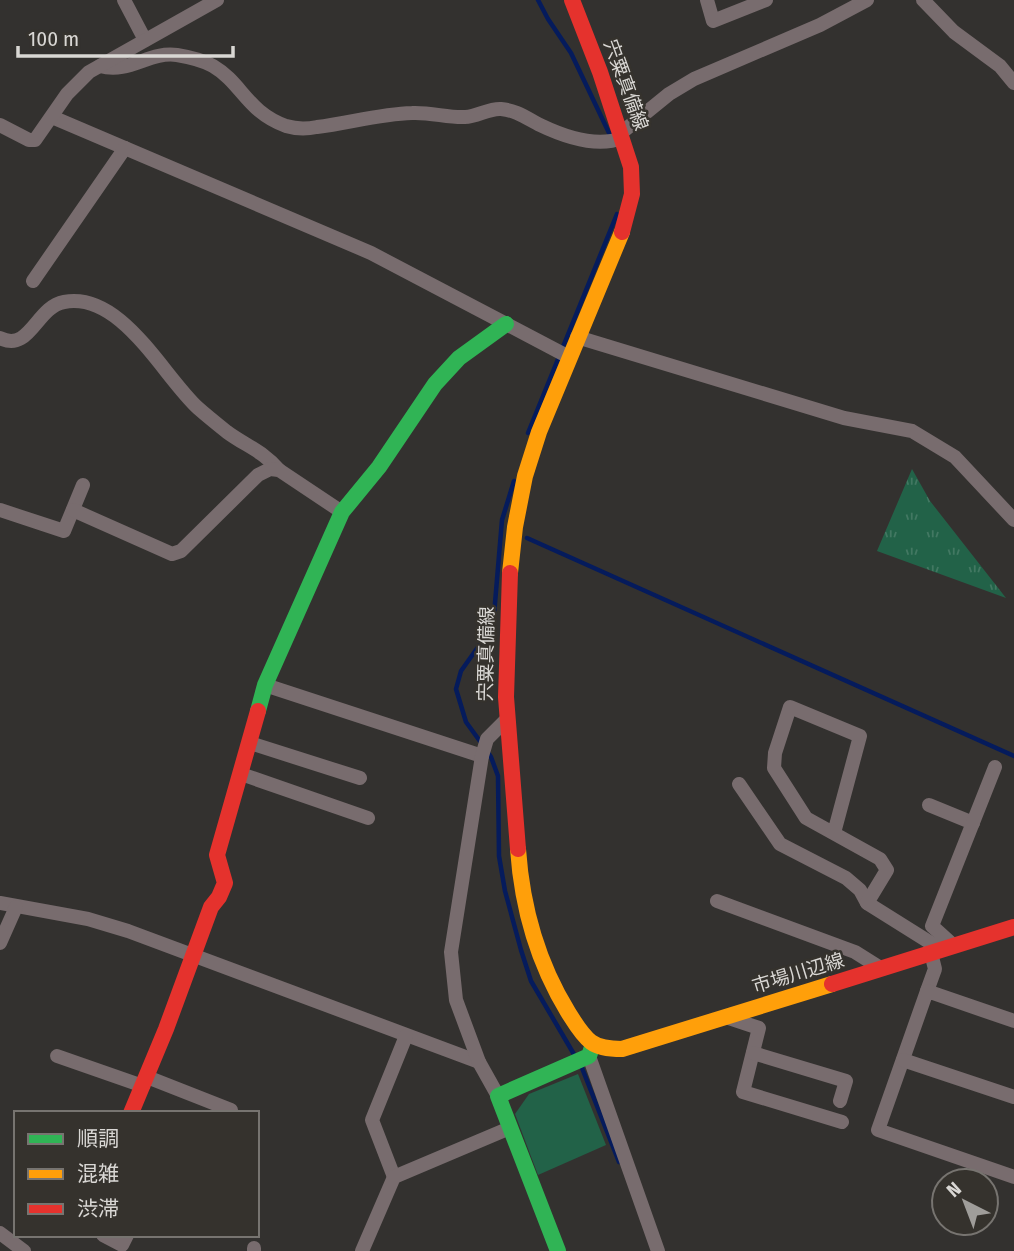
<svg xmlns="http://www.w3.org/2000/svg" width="1014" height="1251" viewBox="0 0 1014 1251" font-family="'Fira Sans Condensed','Noto Sans JP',sans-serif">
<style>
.grass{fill:url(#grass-tufts)}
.park{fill:#226248}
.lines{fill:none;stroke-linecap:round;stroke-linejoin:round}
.stream{stroke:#051b5c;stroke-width:4.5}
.street{stroke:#786c6e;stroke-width:14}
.fast{stroke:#30b455;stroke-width:16}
.slow{stroke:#ff9f0a;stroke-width:16}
.jam{stroke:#e5322d;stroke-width:16}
.labels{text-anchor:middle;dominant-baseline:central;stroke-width:5;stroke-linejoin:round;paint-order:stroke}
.street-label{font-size:19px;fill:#d9d7d4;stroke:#35322d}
</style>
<defs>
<pattern id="grass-tufts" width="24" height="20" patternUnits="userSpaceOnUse" patternTransform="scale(1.75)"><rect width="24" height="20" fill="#226248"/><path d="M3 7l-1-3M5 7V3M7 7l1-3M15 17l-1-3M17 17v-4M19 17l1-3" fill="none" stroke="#427862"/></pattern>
</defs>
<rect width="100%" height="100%" fill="#33312f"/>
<path class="grass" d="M 912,469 L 930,501 L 1006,598 L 877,551 Z"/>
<path class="park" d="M 578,1074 L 606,1145 L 538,1175 L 515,1114 L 529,1094 Z"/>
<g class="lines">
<g class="stream">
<path d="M 538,0 L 548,19 L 571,53 L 610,135"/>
<path d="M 528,433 L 617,214"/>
<path d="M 527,538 L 1014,756"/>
<path d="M 482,744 L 466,722 L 456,689 L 461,671 L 483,640 L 494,615 L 502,520 L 514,481"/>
<path d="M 487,751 L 491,757 L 498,776 L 499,856 L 505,891 L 521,950 L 531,981 L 575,1056"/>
<path d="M 582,1068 L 619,1162"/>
</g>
<g class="street">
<path d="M 124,0 L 145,40"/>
<path d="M 707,0 L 713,21 L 766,0"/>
<path d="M 923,0 L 954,32 L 1000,66 L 1014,83"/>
<path d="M 100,66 C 130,74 149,51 177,55 C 189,57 203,60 213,66 C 242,83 247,112 286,126 C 296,129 307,129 317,127 C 349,123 380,114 412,113 C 430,112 449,118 465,117 C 477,117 489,108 501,109 C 516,110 528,119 540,125 C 565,137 596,148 622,138"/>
<path d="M 52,117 L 371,253 L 569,357"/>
<path d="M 0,125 L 29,140 L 35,140 L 67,94 L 89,72 L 217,0"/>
<path d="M 621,133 L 669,94 L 694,79 L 820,25 L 867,0"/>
<path d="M 33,281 L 125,148"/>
<path d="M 577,337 L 844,418 L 912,431 L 955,457 L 1014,520"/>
<path d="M 0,338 C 30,353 36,307 64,302 C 121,291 163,376 198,408 C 207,416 217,424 227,432 C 246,446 263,451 279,470"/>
<path d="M 0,510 L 64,531 L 83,485"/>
<path d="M 73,510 L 172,554 L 181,551 L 258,475 L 270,469 L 279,470 L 342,512"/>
<path d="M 265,685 L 482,756"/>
<path d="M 250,743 L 360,778"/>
<path d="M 241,774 L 368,818"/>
<path d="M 739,784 L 780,844 L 846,878 L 860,890 L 867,903"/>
<path d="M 929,805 L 973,823"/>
<path d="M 834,833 L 860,736 L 790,707 L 775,753 L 774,768 L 806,818 L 880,859 L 887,870 L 867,903 L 942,950"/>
<path d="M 717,901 L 855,952 L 882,969"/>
<path d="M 0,903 L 88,919 L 128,931 L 479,1062"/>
<path d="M 0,943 L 16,907"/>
<path d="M 954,946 L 932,926 L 995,767"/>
<path d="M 927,991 L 935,969 L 931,953"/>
<path d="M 726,1017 L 759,1028 L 743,1092 L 842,1122"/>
<path d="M 1014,1021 L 927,991 L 878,1130 L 1014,1177"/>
<path d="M 753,1053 L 846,1081 L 840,1101"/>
<path d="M 57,1056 L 143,1086"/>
<path d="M 589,1056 L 658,1251"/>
<path d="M 903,1060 L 1014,1097"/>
<path d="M 147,1077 L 231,1110"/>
<path d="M 498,1096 L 479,1062 L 456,1000 L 451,952 L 482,756 L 487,739 L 507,719"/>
<path d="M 394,1177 L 372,1120 L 406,1036"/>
<path d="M 0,1233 L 24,1251"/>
<path d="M 103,1235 L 122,1245 L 127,1235"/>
<path d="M 254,1248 L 254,1251"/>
<path d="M 362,1251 L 394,1177 L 510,1128"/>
</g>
<g class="fast">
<path d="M 258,711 L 265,685 L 342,512 L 379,467 L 435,384 L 459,358 L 506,324"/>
<path d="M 558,1251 L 498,1096 L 589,1056 L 593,1044"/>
</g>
<g class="slow">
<path d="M 510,573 L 515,527 L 525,476 L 539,432 L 622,232"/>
<path d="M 518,849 C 522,907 538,963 568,1012 C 575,1023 581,1034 591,1042 C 599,1048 612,1049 622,1049 L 832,984"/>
</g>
<g class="jam">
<path d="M 572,0 L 600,72 L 631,167 L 632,194 L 622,232"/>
<path d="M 510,573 L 506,697 L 518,849"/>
<path d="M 832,984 L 1014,927"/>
<path d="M 131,1113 L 166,1029 L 211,907 L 219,897 L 225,883 L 217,855 L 258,711"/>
</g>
</g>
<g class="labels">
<g class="street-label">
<text transform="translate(626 85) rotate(70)">宍粟真備線</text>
<text transform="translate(486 654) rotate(-89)">宍粟真備線</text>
<text transform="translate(798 973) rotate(-17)">市場川辺線</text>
</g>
</g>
<rect x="14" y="1111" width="245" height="126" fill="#35322d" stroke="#777470" stroke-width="2"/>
<rect x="28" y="1134" width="35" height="10" fill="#30b455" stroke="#777470" stroke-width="2"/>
<text x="77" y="1146" font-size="21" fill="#d9d7d4">順調</text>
<rect x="28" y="1169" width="35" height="10" fill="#ff9f0a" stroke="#777470" stroke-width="2"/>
<text x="77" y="1181" font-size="21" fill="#d9d7d4">混雑</text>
<rect x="28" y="1204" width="35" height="10" fill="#e5322d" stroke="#777470" stroke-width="2"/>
<text x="77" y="1216" font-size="21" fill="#d9d7d4">渋滞</text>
<g transform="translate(965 1202) rotate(318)"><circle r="33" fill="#35322d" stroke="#777470" stroke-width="2"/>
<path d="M0-5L12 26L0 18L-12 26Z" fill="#9f9d9a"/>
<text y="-10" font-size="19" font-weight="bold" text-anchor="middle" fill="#d9d7d4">N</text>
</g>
<path d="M18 46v10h215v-10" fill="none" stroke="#d9d7d4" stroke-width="3.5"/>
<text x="28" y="46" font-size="21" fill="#d9d7d4" stroke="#35322d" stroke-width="5" paint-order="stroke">100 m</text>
</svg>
